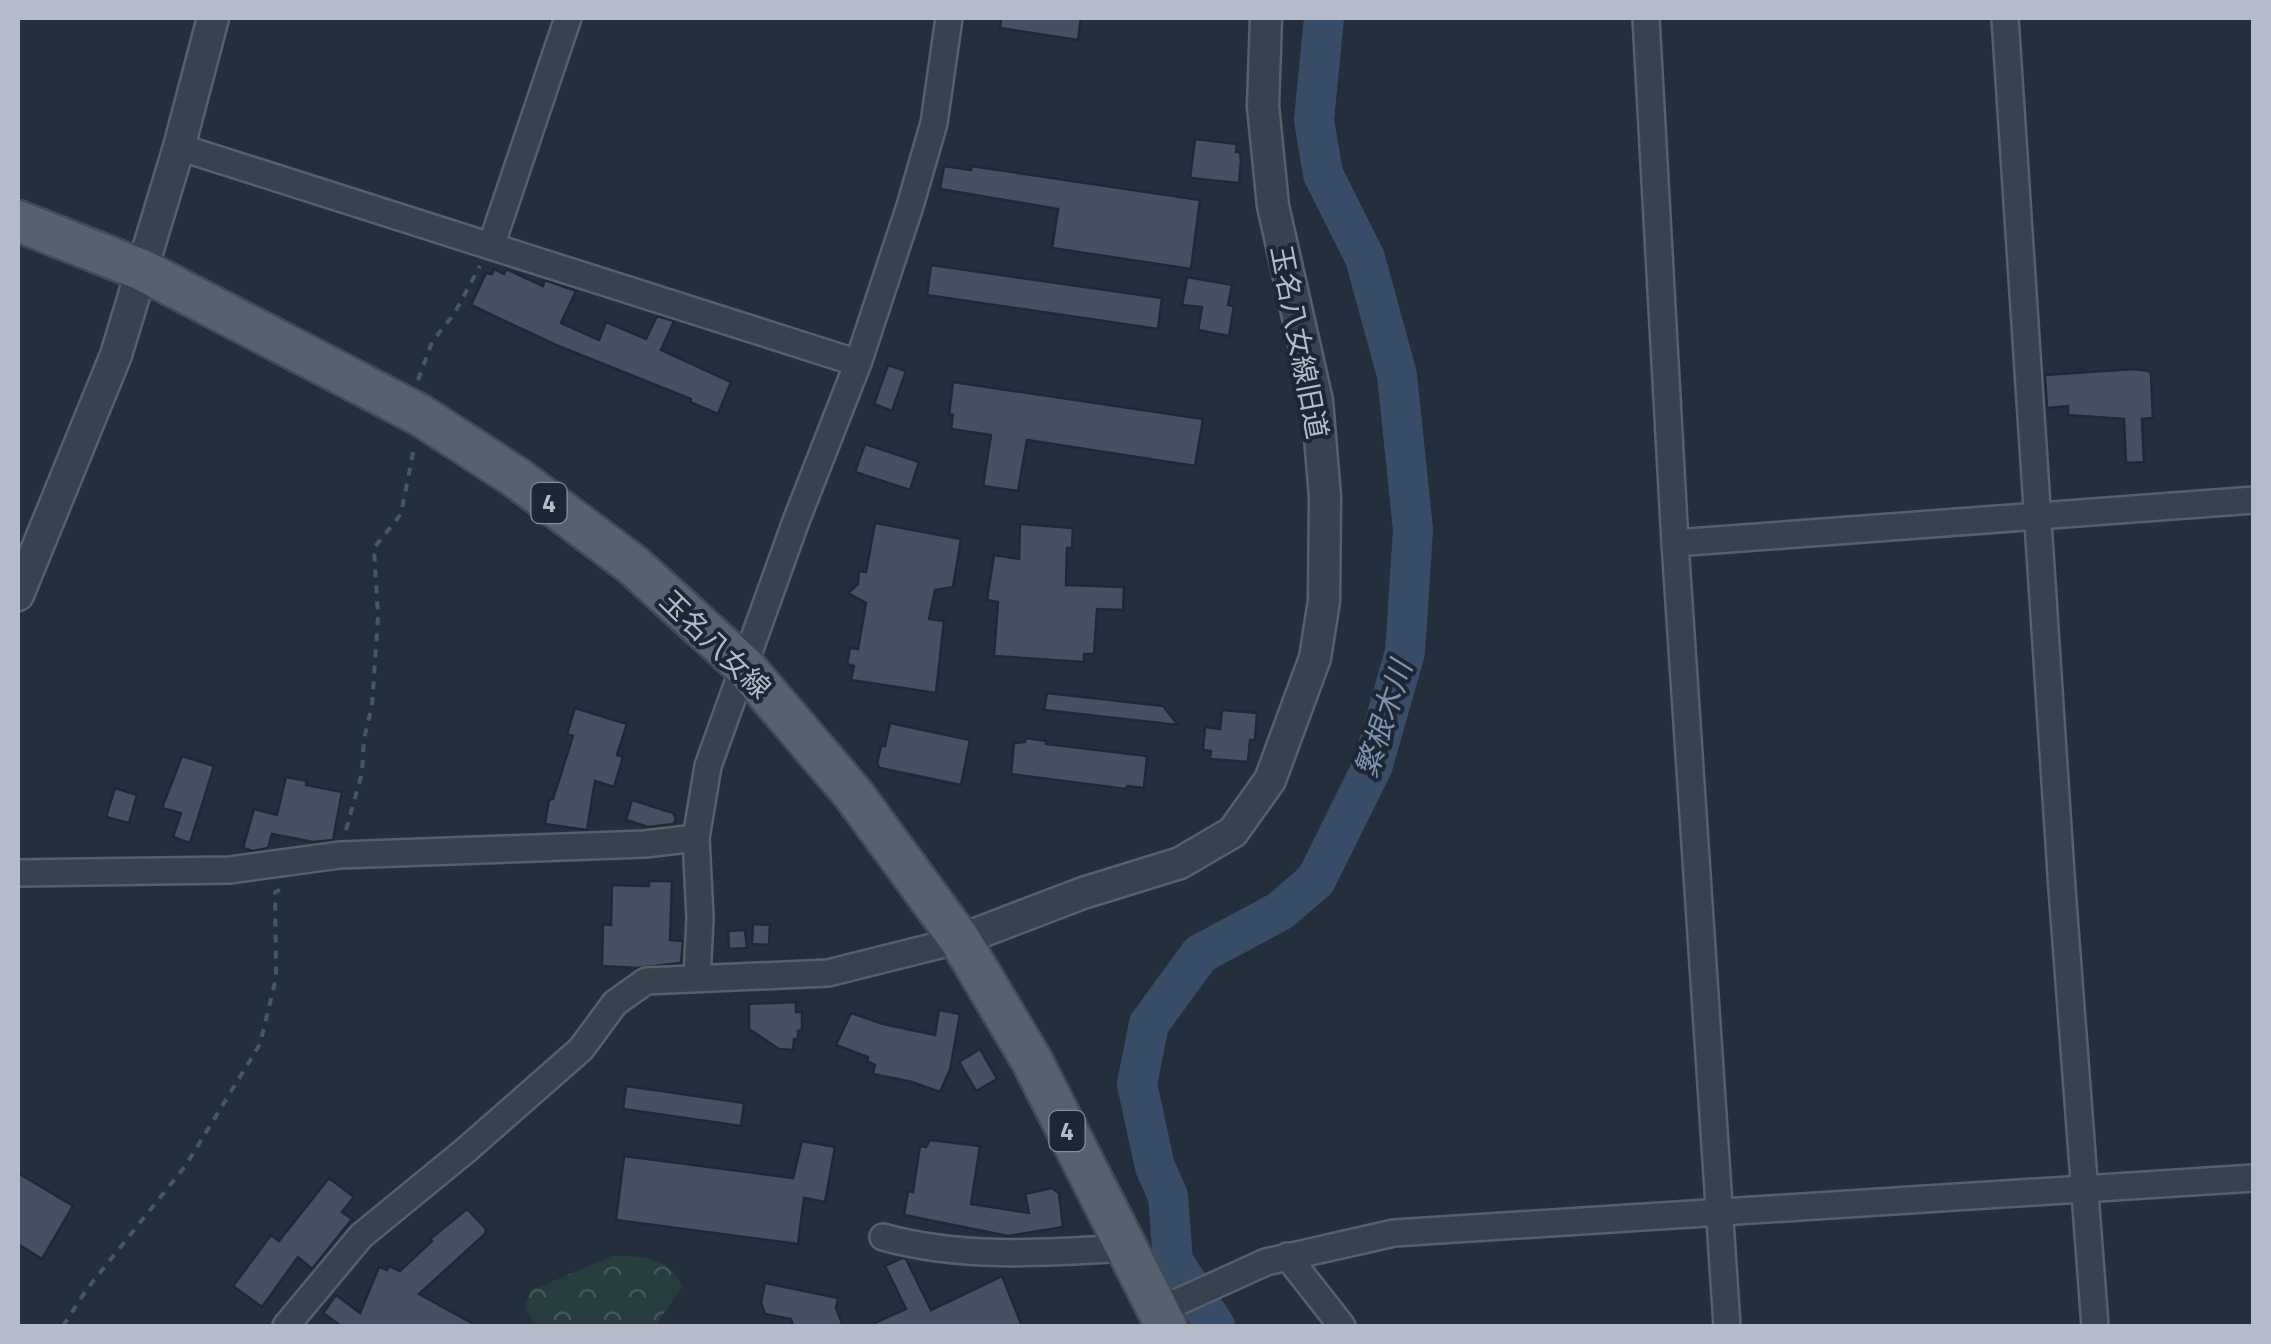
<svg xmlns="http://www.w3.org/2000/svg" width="2271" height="1344" viewBox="0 0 2271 1344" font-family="'Titillium Web','Noto Sans JP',sans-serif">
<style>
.forest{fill:url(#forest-crowns)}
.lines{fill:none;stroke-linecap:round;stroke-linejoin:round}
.river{stroke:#394c67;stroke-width:40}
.building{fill:#455162;stroke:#1f2835;stroke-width:2.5}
.minor-casing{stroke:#565f6c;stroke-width:30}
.tertiary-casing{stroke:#565f6c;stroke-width:35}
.primary-casing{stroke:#414a57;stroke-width:45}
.path{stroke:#44595c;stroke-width:4;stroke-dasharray:8 8;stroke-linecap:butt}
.minor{stroke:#38414e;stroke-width:25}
.tertiary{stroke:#38414e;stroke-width:30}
.primary{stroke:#56606e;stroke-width:40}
.labels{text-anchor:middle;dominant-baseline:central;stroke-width:8;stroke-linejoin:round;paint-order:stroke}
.shield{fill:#1d2633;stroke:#878f9c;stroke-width:2.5}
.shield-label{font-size:25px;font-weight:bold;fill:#b4bcc9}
.street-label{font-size:28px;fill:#b4bcc9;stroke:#1d2633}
.water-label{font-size:30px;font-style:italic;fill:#7c92b1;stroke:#1d2633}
</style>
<defs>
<pattern id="forest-crowns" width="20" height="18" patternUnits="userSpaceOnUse" patternTransform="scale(2.5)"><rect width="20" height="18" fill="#263c3f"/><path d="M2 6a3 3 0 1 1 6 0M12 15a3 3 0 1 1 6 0" fill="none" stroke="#435659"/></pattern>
</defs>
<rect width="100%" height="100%" fill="#242f3e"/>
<path class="forest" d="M 613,1256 C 647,1257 664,1255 683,1286 L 655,1326 L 538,1326 L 524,1308 L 532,1290 Z"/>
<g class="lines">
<path class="river" d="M 1215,1326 L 1173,1261 L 1168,1196 L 1155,1167 L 1137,1084 L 1149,1024 L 1200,954 L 1280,911 L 1316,880 L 1373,765 L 1405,652 L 1413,530 L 1397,375 L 1365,258 L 1323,174 L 1314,120 L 1324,18"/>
</g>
<g class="building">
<path d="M 1001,18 L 1081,18 L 1078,40 L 1000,28 Z"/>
<path d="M 1195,139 L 1237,144 L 1236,152 L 1240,152 L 1241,162 L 1239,183 L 1190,178 Z"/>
<path d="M 944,166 L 971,170 L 971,166 L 1200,200 L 1191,269 L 1052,248 L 1058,209 L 940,189 Z"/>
<path d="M 931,265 L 1162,298 L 1158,329 L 927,295 Z"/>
<path d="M 494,269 L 504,274 L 506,269 L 543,286 L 545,280 L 576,291 L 561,323 L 599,340 L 606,322 L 646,339 L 657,316 L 674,321 L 661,350 L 731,382 L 718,414 L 690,402 L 691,399 L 556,345 L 471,305 L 486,273 L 492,274 Z"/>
<path d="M 1187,277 L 1232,285 L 1228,305 L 1234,306 L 1229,336 L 1198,330 L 1202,307 L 1182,305 Z"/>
<path d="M 888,365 L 906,371 L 892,411 L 874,404 Z"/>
<path d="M 2134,369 L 2149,371 L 2151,374 L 2153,418 L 2142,419 L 2144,462 L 2126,463 L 2124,419 L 2068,415 L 2068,406 L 2047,408 L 2045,375 Z"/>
<path d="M 953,382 L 1203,419 L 1195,466 L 1027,440 L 1018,491 L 983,486 L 991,435 L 951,429 L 953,415 L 949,414 Z"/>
<path d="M 865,444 L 919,462 L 910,490 L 855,472 Z"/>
<path d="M 875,523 L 961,539 L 953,587 L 935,590 L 929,619 L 944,621 L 936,693 L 851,680 L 854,666 L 847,664 L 850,648 L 858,649 L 866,603 L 848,593 L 858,584 L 859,571 L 866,572 Z"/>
<path d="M 1020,524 L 1073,528 L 1072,548 L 1067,548 L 1066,585 L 1124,587 L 1123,610 L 1097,609 L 1094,654 L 1084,654 L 1084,662 L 994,656 L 998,602 L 987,600 L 994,555 L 1019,559 Z"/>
<path d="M 1047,693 L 1163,706 L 1178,725 L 1044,710 Z"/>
<path d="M 575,708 L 627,724 L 617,755 L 623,757 L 614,787 L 595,781 L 587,830 L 545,824 L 549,800 L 553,799 L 573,736 L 567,734 Z"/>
<path d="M 1222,710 L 1257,713 L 1255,740 L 1250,740 L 1248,762 L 1210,759 L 1211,751 L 1203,750 L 1205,727 L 1220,729 Z"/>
<path d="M 890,723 L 970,740 L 961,785 L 880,768 L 877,764 L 881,746 L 885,746 Z"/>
<path d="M 1026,738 L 1046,741 L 1046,744 L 1147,756 L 1144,788 L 1127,786 L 1126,789 L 1011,774 L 1014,743 L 1025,742 Z"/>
<path d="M 182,756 L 214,766 L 190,843 L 173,837 L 181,813 L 162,808 Z"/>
<path d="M 286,777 L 307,781 L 306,785 L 342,792 L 333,840 L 313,842 L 272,834 L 268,848 L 253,851 L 243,848 L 254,809 L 277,815 Z"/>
<path d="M 115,788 L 137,795 L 129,823 L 106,817 Z"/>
<path d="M 632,800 L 673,813 L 676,818 L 674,824 L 648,827 L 626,820 Z"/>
<path d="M 649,881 L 672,881 L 670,940 L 683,941 L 681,963 L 637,968 L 602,966 L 603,924 L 611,925 L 612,885 L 649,886 Z"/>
<path d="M 753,924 L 770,925 L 769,945 L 752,944 Z"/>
<path d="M 745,930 L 747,948 L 729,949 L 728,931 Z"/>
<path d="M 796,1002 L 796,1012 L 802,1012 L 802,1030 L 798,1031 L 798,1039 L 794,1039 L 793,1050 L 779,1049 L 749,1029 L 749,1004 Z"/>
<path d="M 939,1010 L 960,1014 L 950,1070 L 940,1092 L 912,1082 L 873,1074 L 875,1065 L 867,1061 L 868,1057 L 836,1045 L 851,1013 L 883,1024 L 935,1035 Z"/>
<path d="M 980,1049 L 997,1079 L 976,1091 L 959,1062 Z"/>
<path d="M 626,1086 L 744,1103 L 741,1126 L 623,1109 Z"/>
<path d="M 930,1140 L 980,1146 L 971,1204 L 1029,1213 L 1025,1194 L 1052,1188 L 1059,1193 L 1063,1227 L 1008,1236 L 904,1215 L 908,1191 L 913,1192 L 920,1146 L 926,1147 Z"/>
<path d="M 802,1141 L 835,1147 L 825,1202 L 804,1198 L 798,1244 L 616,1220 L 624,1156 L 793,1178 Z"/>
<path d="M 18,1173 L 73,1206 L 42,1259 L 18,1244 Z"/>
<path d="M 329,1178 L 354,1197 L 342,1212 L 352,1219 L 312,1269 L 298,1257 L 262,1307 L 233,1286 L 271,1235 L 279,1241 Z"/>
<path d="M 467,1209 L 486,1229 L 485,1234 L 419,1294 L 477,1326 L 341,1326 L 323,1313 L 336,1295 L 360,1313 L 379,1267 L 387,1270 L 389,1266 L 400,1271 L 432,1241 L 430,1239 Z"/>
<path d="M 902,1258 L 906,1259 L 931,1310 L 1002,1276 L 1022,1326 L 868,1326 L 906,1309 L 885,1266 Z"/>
<path d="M 765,1283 L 838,1298 L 836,1308 L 843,1326 L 793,1326 L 791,1319 L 765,1314 L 761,1302 Z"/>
</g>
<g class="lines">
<defs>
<g id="minor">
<path d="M 1646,18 L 1675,543 L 1727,1326"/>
<path d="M 2005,18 L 2062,889 L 2095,1326"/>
<path d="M 179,147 L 858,363"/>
<path d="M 491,246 L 568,18"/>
<path d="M 1675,543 L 2254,500"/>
<path d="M 18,873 L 230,870 L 340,855 L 645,844 L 696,838"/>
<path d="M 697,978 L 700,918 L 696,838 L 708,766 L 796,521 L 858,363 L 910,206 L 934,123 L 949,18"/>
<path d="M 883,1237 C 962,1259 1044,1253 1125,1248"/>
<path d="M 1287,1256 L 1342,1326"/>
<path d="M 1158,1311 L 1266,1262 L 1394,1233 L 2254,1178"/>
<path d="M 286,1326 L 361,1236 L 466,1150 L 581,1049 L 615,1003 L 646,981 L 828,973 L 960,940"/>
</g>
<g id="tertiary">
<path d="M 18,595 L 116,355 L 179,147 L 213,18"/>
<path d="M 960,940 L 1083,893 L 1180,863 L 1233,832 L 1270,780 L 1315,658 L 1324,601 L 1325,497 L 1317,401 L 1273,206 L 1263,106 L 1266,18"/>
</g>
<path id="primary" d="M 18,221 L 142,270 L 420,415 L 517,478 L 633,565 L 744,666 L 854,795 L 960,940 L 1032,1061 L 1166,1326"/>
</defs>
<use href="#minor" class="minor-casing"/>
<use href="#tertiary" class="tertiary-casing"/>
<use href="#primary" class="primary-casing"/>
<g class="path">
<path d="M 418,380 L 432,342 L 454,314 L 480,266"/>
<path d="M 346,830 L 362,773 L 364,739 L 372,706 L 378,616 L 374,548 L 401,514 L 414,448"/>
<path d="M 63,1326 L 87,1289 L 186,1165 L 260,1044 L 276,978 L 275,892 L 285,888"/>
</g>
<use href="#minor" class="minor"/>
<use href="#tertiary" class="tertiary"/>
<use href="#primary" class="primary"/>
</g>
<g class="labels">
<g class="shield">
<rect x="531.5" y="483" width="35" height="40" rx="8"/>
<rect x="1049.5" y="1111" width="35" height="40" rx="8"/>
</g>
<g class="shield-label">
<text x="549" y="503">4</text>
<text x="1067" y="1131">4</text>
</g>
<g class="street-label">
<text transform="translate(1300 342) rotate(79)">玉名八女線旧道</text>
<text transform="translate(716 644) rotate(44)">玉名八女線</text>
</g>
<g class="water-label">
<text transform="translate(1383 719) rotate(-72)">繁根木川</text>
</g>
</g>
<rect width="2271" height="1344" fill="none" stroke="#b4bcc9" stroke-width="40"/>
</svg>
